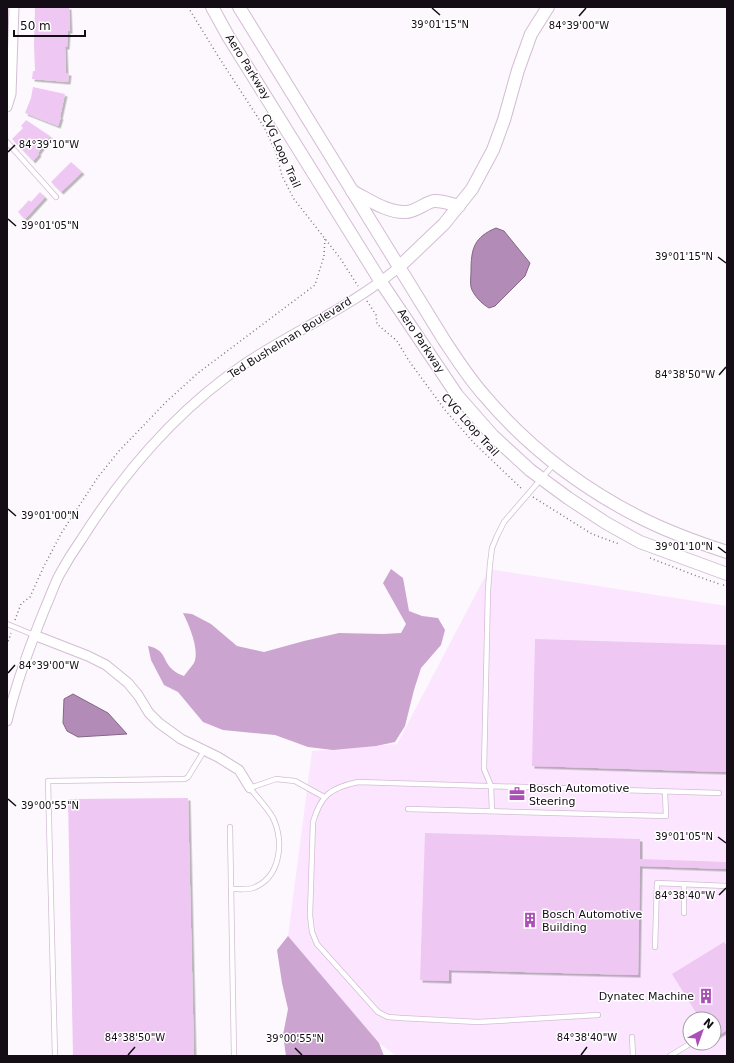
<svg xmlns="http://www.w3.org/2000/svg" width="734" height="1063" viewBox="0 0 734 1063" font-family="'DejaVu Sans',sans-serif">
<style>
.built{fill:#fce6ff;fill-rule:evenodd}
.forest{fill:#cba4cf}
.water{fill:#b28cb6;stroke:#836686}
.building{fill:#efc7f3;filter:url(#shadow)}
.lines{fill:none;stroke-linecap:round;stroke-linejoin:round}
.lane-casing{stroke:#d3bdd5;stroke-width:6}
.street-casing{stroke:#d3bdd5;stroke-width:11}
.secondary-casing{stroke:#d3bdd5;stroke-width:14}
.path{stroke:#807a81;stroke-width:1.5;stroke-dasharray:1 3;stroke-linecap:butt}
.lane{stroke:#fff;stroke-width:4.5}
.street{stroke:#fff;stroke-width:9}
.secondary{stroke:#fff;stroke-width:12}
.ticks{fill:none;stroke:#140d15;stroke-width:1.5}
.labels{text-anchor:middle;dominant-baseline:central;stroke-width:3;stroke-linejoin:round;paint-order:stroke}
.street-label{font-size:11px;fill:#140d15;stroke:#fff}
.poi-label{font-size:11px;fill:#140d15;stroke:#fff;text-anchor:start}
.ticks-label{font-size:10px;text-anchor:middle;fill:#140d15;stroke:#fff;stroke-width:3;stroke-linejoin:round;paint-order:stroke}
</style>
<defs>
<filter id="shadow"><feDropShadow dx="2.5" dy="2.5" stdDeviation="0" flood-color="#0004"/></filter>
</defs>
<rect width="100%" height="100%" fill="#fdf8fd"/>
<path class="built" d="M 489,569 L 727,606 L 727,1056 L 396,1056 L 379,1043 L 288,936 L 312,751 L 397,744 ZM 690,1019 L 714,1019 L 714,1043 L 690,1043 Z"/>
<g class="forest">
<path d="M 391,569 L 403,578 L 409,611 L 422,616 L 438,618 L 445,630 L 441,645 L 421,668 L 414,690 L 405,726 L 395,742 L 376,746 L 333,750 L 308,747 L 275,735 L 223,730 L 203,722 L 178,692 L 164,685 L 151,660 L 148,646 C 167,650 162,661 173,670 C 176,673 181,675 184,676 C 187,672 191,667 194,663 C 200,650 189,625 183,613 L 192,614 L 211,624 L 237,646 L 264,652 L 304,641 L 339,633 L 383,634 L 401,633 L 406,624 L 383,583 Z"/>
<path d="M 288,936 L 379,1043 L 384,1056 L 286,1056 L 283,1035 L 288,1009 L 282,983 L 277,950 Z"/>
</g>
<g class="water">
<path d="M 496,228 L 504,231 L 530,263 L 525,276 L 495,306 L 489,308 C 482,304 473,295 471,287 C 470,282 471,276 471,271 C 471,249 474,237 496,228 Z"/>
<path d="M 73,694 L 108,713 L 127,734 L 78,737 L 67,731 L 63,723 L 64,699 Z"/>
</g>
<g class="building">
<path d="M 35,7 L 69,7 L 70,31 L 68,31 L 67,47 L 65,47 L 66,73 L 69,73 L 68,82 L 32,79 L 33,71 L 35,71 L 34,45 Z"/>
<path d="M 33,87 L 65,94 L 60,117 L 61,117 L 58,126 L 25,113 L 31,98 Z"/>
<path d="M 26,120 L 50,136 L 38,153 L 39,154 L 33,161 L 12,139 L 23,128 L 21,126 Z"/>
<path d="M 71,162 L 82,172 L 61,192 L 51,182 Z"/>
<path d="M 40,192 L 45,197 L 25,219 L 18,212 L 29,200 L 31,202 Z"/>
<path d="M 535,639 L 727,645 L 727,772 L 532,766 Z"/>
<path d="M 188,798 L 194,1056 L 73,1056 L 68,799 Z"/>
<path d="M 425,833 L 640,839 L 640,859 L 727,862 L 727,869 L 640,866 L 638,975 L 449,970 L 449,981 L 420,980 Z"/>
<path d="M 724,942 L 727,947 L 727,1030 L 714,1038 L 714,1019 L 700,1019 L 672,974 Z"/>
</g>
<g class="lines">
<defs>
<g id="lane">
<path d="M 7,142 L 56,197"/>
<path d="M 7,624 L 34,635"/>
<path d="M 408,809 L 666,816 L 665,792"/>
<path d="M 492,811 L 491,786 L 484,769 L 488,590 L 490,564 L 492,548 L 497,536 L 504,522 L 554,464"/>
<path d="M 230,827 L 234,1056"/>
<path d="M 684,884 L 684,913"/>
<path d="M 231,889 C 238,889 247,890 253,888 C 280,878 284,844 274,820 C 271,812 256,796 250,788 L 276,779 L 295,781 L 324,797"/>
<path d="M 655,947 L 657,883 L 727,886"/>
<path d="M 598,1015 L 478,1022 L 401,1018 L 388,1017 L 378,1012 L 317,944 L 312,932 L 310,915 L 313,822 C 321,795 330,788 358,782 L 719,793"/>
<path d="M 632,1037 L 633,1056"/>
<path d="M 55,1056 L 48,781 L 185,779 L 188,777 L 204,751"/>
<path d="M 670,1056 L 691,1043"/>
</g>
<g id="street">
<path d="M 7,107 L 11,94 L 14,7"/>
<path d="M 34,635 L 88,656 L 106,665 L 128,683 L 138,695 L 149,713 L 159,723 L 181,739 L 218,757 L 239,770 L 250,788"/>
<path d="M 7,721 C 17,680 30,645 46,606 C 51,595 55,582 61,572 C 67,561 74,550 81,540 C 124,472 179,408 246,363 C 296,330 353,306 399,267"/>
</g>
<g id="secondary">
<path d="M 212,7 L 228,36 L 381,282 L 457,395 L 493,436 L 530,470 L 568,498 L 606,523 L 640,542 L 727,574"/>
<path d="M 239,7 L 444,340 C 456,358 468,377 483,394 C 525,444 579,486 637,516 C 666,531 696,542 727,552"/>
<path d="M 352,191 C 368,199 387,213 406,212 C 416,212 427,201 435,201 C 443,201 452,204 459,206"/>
<path d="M 399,267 L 444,224 L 472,189 L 493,150 L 504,120 L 518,70 L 531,34 L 548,7"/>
</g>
</defs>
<use href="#lane" class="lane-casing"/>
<use href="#street" class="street-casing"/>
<use href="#secondary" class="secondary-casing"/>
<g class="path">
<path d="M 188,7 L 218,56 L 264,127 L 276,152 L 282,176 L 294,199 L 340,258 L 358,286"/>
<path d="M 367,301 L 376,315 L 377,324 L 397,341 L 409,361 L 445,410 L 475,444 L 522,489"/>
<path d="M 533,497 L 592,534 L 619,544"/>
<path d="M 650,558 L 694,575 L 719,584"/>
<path d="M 723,585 L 727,586"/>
<path d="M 15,620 L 21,604 L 30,597 L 44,566 L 62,532 L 98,477 L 119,451 L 167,401 L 198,373 L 315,285 L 324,256 L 325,238"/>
<path d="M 7,645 L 11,633"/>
</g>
<use href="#lane" class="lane"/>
<use href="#street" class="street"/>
<use href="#secondary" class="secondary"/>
</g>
<path class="ticks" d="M 432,8 L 440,15M 579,16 L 586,8M 8,152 L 15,145M 8,219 L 16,226M 718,257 L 726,263M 719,375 L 726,367M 8,509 L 16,516M 718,547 L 726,553M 8,673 L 15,665M 8,799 L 16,806M 718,837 L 726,843M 719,895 L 726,888M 295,1048 L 302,1055M 128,1055 L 135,1047M 581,1055 L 587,1047"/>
<defs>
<symbol id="office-bare" viewBox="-9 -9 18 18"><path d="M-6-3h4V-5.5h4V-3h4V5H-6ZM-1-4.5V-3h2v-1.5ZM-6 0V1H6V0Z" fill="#ac4eb7" stroke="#fff" stroke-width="2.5" paint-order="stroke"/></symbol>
<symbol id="building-bare" viewBox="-9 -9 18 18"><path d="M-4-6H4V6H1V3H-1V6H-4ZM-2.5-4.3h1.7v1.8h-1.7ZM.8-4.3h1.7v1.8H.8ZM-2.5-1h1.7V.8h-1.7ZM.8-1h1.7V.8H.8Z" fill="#ac4eb7" stroke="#fff" stroke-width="2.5" paint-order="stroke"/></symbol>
</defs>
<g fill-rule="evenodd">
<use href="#office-bare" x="506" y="783" width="22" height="22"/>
<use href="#building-bare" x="519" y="909" width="22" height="22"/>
<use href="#building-bare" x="695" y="985" width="22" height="22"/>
</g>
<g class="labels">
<g class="street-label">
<text transform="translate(248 67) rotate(58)">Aero Parkway</text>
<text transform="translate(281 151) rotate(66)">CVG Loop Trail</text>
<text transform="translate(290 338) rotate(-32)">Ted Bushelman Boulevard</text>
<text transform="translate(421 341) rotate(56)">Aero Parkway</text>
<text transform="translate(470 425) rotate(48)">CVG Loop Trail</text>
</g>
<g class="poi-label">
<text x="529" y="788">Bosch Automotive<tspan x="529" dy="13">Steering</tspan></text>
<text x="542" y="914">Bosch Automotive<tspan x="542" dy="13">Building</tspan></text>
<text x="694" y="996" text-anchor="end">Dynatec Machine</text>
</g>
</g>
<g class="ticks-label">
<text x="440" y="28">39°01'15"N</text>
<text x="579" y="29">84°39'00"W</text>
<text x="49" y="148">84°39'10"W</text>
<text x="50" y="229">39°01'05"N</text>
<text x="684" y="260">39°01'15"N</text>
<text x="685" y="378">84°38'50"W</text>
<text x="50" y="519">39°01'00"N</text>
<text x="684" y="550">39°01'10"N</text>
<text x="49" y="669">84°39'00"W</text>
<text x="50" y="809">39°00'55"N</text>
<text x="684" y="840">39°01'05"N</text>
<text x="685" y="899">84°38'40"W</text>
<text x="135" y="1041">84°38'50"W</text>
<text x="587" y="1041">84°38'40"W</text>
<text x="295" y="1042">39°00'55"N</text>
</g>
<rect width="734" height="1063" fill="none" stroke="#140d15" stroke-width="16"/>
<g transform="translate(702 1031) rotate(41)"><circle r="19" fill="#ffffff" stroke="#a19ea1"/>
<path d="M0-3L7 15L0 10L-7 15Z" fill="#ac4eb7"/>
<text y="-6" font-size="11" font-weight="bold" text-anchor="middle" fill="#140d15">N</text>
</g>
<path d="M14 30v6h71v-6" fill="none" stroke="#140d15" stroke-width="2"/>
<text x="20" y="30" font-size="12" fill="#140d15" stroke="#ffffff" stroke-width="3" paint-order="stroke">50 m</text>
</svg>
